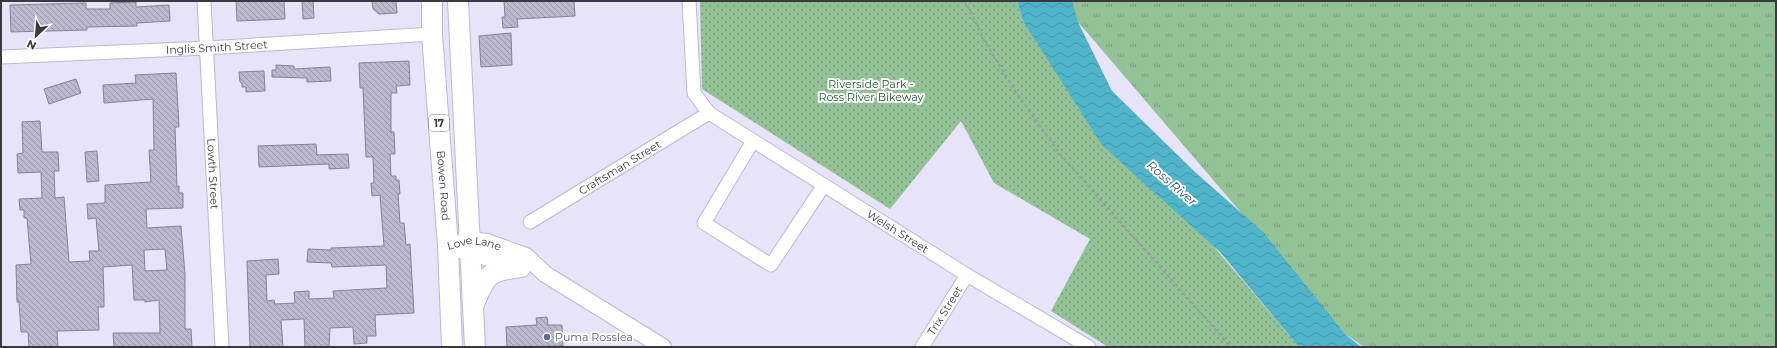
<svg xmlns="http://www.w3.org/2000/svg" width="1777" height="348" viewBox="0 0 1777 348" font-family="Montserrat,sans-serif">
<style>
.grass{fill:url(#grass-tufts)}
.park{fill:url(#park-dots)}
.water{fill:url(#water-waves)}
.building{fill:url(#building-back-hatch);stroke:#858296;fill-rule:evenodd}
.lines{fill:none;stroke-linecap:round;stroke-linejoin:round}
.minor-casing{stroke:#bcb8cd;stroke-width:15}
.tertiary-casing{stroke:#bcb8cd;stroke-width:18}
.primary-casing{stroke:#bcb8cd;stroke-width:22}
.path{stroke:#9d9bab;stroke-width:2;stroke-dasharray:3 3;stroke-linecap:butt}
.minor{stroke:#fff;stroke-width:13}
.tertiary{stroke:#fff;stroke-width:16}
.primary{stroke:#fff;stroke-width:20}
.service-dot{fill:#5c6f8a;stroke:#fff;stroke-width:1.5}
.labels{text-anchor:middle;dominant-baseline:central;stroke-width:4;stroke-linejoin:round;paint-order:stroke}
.shield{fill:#fff;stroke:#75747a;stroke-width:1}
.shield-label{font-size:10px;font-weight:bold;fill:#3a3941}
.street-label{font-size:11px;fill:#3a3941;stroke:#fff}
.park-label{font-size:11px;fill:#1c5926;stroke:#fff}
.service-label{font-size:11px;fill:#4e5e75;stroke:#fff;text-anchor:start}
.water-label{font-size:12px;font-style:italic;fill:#2a565f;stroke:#fff}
</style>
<defs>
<pattern id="grass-tufts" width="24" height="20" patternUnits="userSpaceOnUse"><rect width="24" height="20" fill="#92c295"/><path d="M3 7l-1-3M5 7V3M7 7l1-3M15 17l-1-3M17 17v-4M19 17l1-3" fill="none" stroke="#789f7b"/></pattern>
<pattern id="park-dots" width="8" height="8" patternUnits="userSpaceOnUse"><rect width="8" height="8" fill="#92c295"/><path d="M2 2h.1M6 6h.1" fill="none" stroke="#789f7b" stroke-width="1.8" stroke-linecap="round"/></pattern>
<pattern id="water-waves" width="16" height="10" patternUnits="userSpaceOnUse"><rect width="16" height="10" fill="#50b5ca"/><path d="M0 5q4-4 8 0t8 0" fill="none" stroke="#4394a6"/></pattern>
<pattern id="building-back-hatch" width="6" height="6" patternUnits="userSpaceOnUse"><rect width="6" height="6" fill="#bcb8ce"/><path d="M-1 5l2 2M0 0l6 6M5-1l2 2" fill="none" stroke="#9a97a9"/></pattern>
</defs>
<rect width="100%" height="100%" fill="#e7e4fa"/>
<path class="grass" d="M 1070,1 L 1776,1 L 1776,347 L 1364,347 L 1345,334 L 1078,22 Z"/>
<path class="park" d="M 700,1 L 1017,1 L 1023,21 L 1299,347 L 1108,347 L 1051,311 L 1090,239 L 994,183 L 961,121 L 890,209 L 702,89 Z"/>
<path class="water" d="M 1017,1 L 1072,1 L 1078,22 L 1112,91 L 1195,172 L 1263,232 L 1345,334 L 1361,347 L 1299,347 L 1220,252 L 1102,145 L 1023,21 Z"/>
<g class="building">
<path d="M 236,1 L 284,1 L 285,19 L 237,21 Z"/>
<path d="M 302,1 L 313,1 L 314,18 L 303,19 Z"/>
<path d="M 372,1 L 396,1 L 397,13 L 379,14 L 373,9 Z"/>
<path d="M 504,1 L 574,1 L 575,16 L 517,19 L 518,27 L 503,28 L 502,17 L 505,17 Z"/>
<path d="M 136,2 L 136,7 L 169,5 L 170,21 L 137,23 L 137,26 L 87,27 L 87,30 L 11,32 L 10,5 L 86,3 L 86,9 L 110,9 L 110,3 Z"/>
<path d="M 511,33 L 512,65 L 481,67 L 479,36 Z"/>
<path d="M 409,61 L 410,85 L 396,86 L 397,93 L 391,93 L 391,132 L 394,132 L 395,154 L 390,154 L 391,176 L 396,176 L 396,180 L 399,180 L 400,194 L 398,194 L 400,223 L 404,223 L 406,245 L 410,244 L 414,313 L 375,315 L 376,336 L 367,336 L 367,343 L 354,344 L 353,327 L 330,328 L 329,347 L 305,347 L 304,319 L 281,320 L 283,347 L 250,347 L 247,261 L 278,259 L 279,274 L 266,275 L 267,301 L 274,300 L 275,304 L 295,303 L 294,292 L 309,291 L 309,299 L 334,298 L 333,291 L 387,288 L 386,265 L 332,267 L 331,263 L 307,262 L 308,249 L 331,250 L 331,248 L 384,246 L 380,195 L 372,196 L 371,183 L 374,183 L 373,157 L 366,157 L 363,88 L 360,88 L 359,63 Z"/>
<path d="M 276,65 L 294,66 L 294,69 L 330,67 L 331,81 L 307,82 L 307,78 L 272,77 L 272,70 L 276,70 Z"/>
<path d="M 264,71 L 265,91 L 246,92 L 246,87 L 242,87 L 242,83 L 240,82 L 239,72 Z"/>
<path d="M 176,73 L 179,127 L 175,127 L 177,187 L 179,186 L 179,193 L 183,193 L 183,208 L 146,209 L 147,228 L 181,226 L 185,274 L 185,329 L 191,329 L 192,347 L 114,347 L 113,333 L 160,333 L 159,300 L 145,302 L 145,300 L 134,300 L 132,265 L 103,267 L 104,298 L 104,307 L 98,307 L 99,330 L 57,331 L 58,347 L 29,347 L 28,332 L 21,332 L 19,302 L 17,302 L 16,265 L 31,264 L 27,218 L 24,218 L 24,210 L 20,210 L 19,199 L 42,198 L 41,172 L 18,173 L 17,154 L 23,153 L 22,122 L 40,121 L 42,152 L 58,152 L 59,171 L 54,171 L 55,198 L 64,197 L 69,262 L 90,261 L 89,251 L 99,251 L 96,218 L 88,219 L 87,204 L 105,203 L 105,185 L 151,182 L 149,150 L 154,150 L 153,99 L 104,103 L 103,85 L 136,83 L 135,75 ZM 165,249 L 167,270 L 145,271 L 144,250 Z"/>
<path d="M 76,79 L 81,93 L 49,104 L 44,89 Z"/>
<path d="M 316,144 L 317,155 L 348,154 L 349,168 L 329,169 L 329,164 L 259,167 L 258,146 Z"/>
<path d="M 97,151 L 99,181 L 87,182 L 85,152 Z"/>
<path d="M 547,317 L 548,325 L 562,325 L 563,346 L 507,347 L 506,327 L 537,325 L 536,318 Z"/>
</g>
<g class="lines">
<defs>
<g id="minor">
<path id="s1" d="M 204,1 L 222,347"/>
<path id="s2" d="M 689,1 L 694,93 L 709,113 L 967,275 L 1089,347"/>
<path id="s3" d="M 1,57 L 207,48 L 432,34"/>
<path d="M 753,141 L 704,223 L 771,265 L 824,185"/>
<path id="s4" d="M 530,222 L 709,113"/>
<path id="s5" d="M 922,347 L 967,275"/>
</g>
<g id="tertiary">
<path id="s6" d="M 448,246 L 470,240 L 487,242 L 526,256 L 545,274 L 663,347"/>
<path d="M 460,250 L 521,267"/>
</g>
<g id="primary">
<path id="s7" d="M 432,1 L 432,34 L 448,246 L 452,347"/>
<path d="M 458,1 L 475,347"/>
<path d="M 474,304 C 486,274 489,271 521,267"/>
</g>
</defs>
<use href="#minor" class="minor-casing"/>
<use href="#tertiary" class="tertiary-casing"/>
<use href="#primary" class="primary-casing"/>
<path class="path" d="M 965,1 L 984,40 L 1015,91 L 1060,154 L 1231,347"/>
<use href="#minor" class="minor"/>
<use href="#tertiary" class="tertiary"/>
<use href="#primary" class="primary"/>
</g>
<circle class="service-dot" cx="547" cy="337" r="4"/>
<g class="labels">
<rect class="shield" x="429" y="115" width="20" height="16" rx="3"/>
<g class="shield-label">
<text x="439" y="123">17</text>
</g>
<g class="street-label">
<text stroke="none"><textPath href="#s3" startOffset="216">Inglis Smith Street</textPath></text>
<text stroke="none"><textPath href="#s4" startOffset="105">Craftsman Street</textPath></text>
<text stroke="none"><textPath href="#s1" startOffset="173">Lowth Street</textPath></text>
<text stroke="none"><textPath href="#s7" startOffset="185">Bowen Road</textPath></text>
<text stroke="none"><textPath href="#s2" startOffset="340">Welsh Street</textPath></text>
<text stroke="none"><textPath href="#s6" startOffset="27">Love Lane</textPath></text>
<text stroke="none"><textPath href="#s5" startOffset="43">Trix Street</textPath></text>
</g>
<g class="park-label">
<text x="871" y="84">Riverside Park -<tspan x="871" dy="13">Ross River Bikeway</tspan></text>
</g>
<g class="service-label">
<text x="555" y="337">Puma Rosslea</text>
</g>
<g class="water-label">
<text transform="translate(1172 183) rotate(41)">Ross River</text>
</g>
</g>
<rect width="1777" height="348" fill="none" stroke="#3a3941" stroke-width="4"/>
<g transform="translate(36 36) rotate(206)" stroke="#ffffff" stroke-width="3" paint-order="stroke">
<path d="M0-3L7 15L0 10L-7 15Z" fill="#3a3941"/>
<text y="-6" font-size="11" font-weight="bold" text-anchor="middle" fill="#3a3941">N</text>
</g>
</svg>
